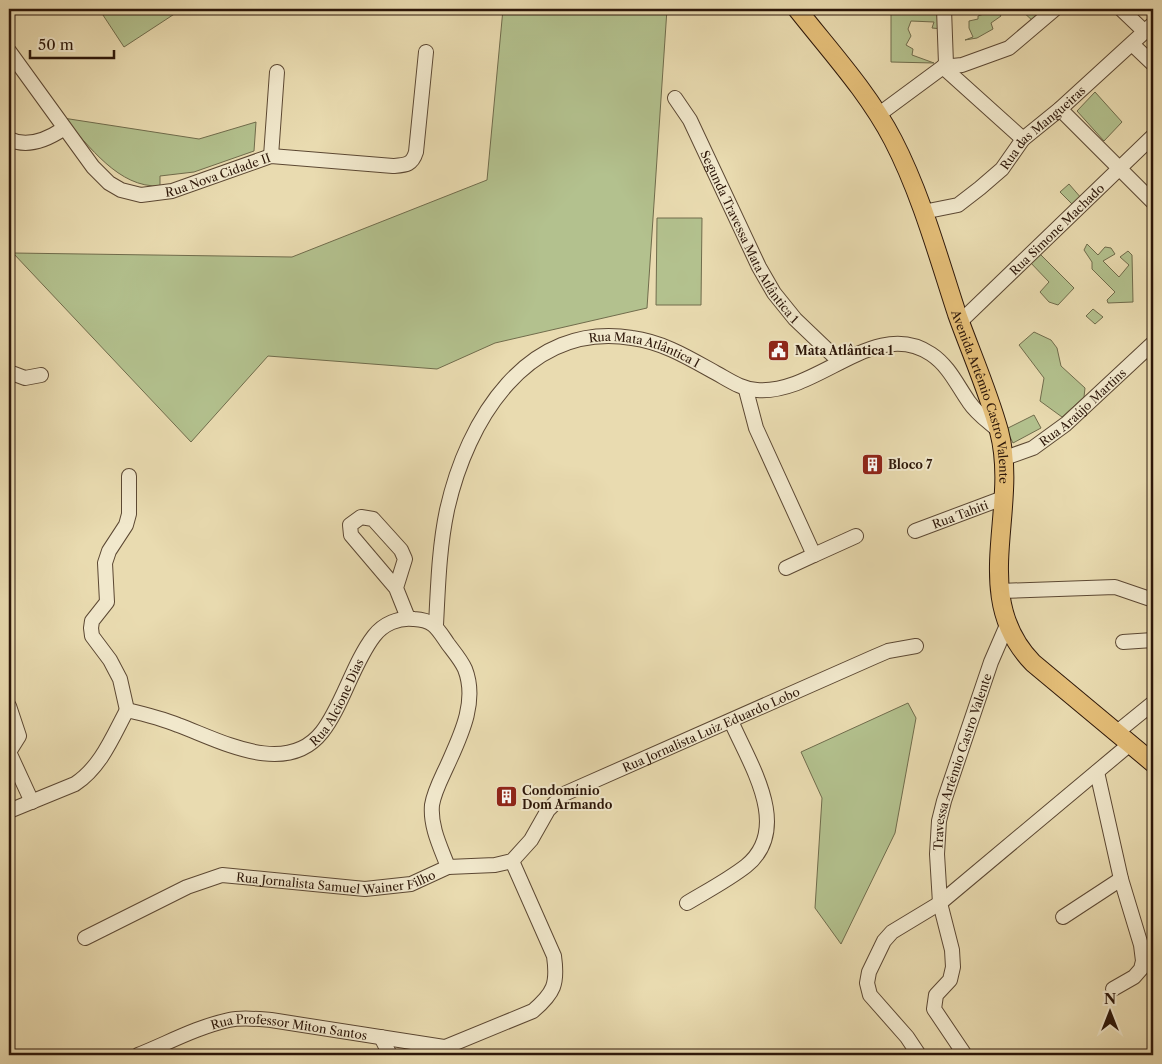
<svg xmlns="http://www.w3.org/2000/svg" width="1162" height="1064" viewBox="0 0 1162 1064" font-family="'Libre Caslon Text',serif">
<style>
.green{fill:#b3c18e;stroke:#706c4c}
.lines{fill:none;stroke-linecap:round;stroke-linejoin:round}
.stream{stroke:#6d796d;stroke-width:3}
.minor-casing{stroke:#5c4833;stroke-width:16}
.major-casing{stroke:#2d1709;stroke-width:20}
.minor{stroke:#f1e8cc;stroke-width:14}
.major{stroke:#e4be78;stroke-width:18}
.labels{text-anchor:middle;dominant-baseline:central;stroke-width:4;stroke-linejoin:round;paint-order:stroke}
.street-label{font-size:12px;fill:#2d1709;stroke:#f1e8cc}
.poi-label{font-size:12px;font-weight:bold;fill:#2d1709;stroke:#f1e8cc;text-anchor:start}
</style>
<rect width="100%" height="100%" fill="#e9dbb0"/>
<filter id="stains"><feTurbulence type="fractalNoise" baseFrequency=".004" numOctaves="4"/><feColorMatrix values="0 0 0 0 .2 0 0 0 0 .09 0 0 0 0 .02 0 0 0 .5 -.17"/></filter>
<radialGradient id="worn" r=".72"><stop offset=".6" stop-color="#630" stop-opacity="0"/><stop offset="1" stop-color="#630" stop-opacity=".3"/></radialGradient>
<g class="green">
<path d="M 99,9 L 182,9 L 124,47 Z"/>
<path d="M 503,9 L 667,9 L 647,308 L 495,343 L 437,369 L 268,356 L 191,442 L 13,253 L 9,257 L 9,248 L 13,253 L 292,257 L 487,180 Z"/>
<path d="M 891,9 L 944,9 L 943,29 L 932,28 L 934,22 L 911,21 L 908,29 L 911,36 L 906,45 L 913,49 L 912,55 L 934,63 L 891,62 Z"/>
<path d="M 982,9 L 997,9 L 1001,16 L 991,23 L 993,29 L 977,38 L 965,40 L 973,37 L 969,28 L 969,21 L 978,19 L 978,16 L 984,14 Z"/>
<path d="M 1020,9 L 1048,9 L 1035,23 Z"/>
<path d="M 1095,92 L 1122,122 L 1104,141 L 1077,111 Z"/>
<path d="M 63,118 L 199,139 L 256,122 L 254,151 L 194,172 L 160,176 L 160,186 C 118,188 90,146 63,118 Z"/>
<path d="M 1069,184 L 1082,199 L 1073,210 L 1070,206 L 1072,204 L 1060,192 Z"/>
<path d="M 657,218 L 702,218 L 701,305 L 656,305 Z"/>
<path d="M 1087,244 L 1098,255 L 1105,247 L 1111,248 L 1115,254 L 1103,261 L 1119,277 L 1129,265 L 1120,257 L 1128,251 L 1132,255 L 1133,302 L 1108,303 L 1107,300 L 1115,292 L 1092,269 L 1092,262 L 1084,250 Z"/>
<path d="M 1039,253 L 1074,288 L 1058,305 L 1049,302 L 1040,292 L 1049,282 L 1029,261 Z"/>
<path d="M 1093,309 L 1103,317 L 1095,324 L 1086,316 Z"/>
<path d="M 1034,332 L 1051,340 L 1057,348 L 1061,366 L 1085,388 L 1084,397 L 1062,417 L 1040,401 L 1044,378 L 1019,345 Z"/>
<path d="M 1034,415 L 1041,428 L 1013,443 L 1006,429 Z"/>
<path d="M 908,703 L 916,718 L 895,833 L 841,944 L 815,908 L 822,798 L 801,752 Z"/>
</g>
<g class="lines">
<path class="stream" d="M 513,1052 L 516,1055"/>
<defs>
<g id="minor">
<path d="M 944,9 L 946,64 L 943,67 L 1023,139"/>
<path d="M 1121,9 L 1145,32"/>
<path d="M 1132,44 L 1153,64"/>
<path id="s1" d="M 9,51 L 93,167 L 109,183 L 121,190 L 141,195 L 172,191 L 271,156 L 393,166 C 406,165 412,165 416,152 L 426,52"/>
<path id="s2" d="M 675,98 L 690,120 L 759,267 L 774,293 L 795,319 L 840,362"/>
<path d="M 1060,109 L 1153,202"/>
<path d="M 878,115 L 943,67 L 962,65 L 1009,48 L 1055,9"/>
<path d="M 9,139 C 27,148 48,139 63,129"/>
<path d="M 271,156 L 277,72"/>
<path id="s3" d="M 923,212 L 958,205 L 980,188 L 1002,169 L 1023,139 L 1060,109 L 1153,24"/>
<path id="s4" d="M 960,322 L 1153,136"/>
<path d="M 9,372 L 25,378 L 41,375"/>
<path d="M 746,390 L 756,428 L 814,555 L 856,536"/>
<path id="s5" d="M 1005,458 L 1033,448 L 1066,424 L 1153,343"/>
<path id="s6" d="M 915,531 L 1003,498"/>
<path d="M 786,568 L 814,555"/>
<path d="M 396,588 L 405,559 L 401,550 L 373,519 L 361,517 L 350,525 L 351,535 L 396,588 L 408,618"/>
<path d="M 1000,591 L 1115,587 L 1153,600"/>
<path id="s7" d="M 436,625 C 438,587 439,548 447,510 C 467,420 527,321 632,338 C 663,342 689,358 716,373 C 729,380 741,389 757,390 C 817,395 875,316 931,354 C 949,366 957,385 969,402 C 977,414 989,422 999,431"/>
<path d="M 1123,642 L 1153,640"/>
<path d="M 9,706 L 19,736 L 9,752"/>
<path d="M 127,710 L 120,679 L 110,660 L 92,636 L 91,628 L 92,621 L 107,602 L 105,563 L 109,551 L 126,525 L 129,514 L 129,476"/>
<path d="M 1116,733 L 1153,703"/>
<path d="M 9,752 L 32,802"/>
<path d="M 1097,772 L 1121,879 L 1141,945 L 1143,961 L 1141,969 L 1134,977 L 1113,989"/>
<path id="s8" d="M 9,811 L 75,784 C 101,767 113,736 127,710 C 144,714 161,718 178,725 C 219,740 286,778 322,732 C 342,707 353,663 374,636 C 383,624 399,617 414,619 C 434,620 437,628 448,644 C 454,652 461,660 465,669 C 478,702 460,737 447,766 C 441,779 434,792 432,805 C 430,827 441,848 448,867"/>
<path d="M 687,903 C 707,891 728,880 746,866 C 793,828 749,763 731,721"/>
<path d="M 1063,917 L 1121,879"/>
<path id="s9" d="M 85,938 L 187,887 L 222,875 L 365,889 L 411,884 L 448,867 L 495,865 L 512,861 L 531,840 L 548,810 L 564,794 L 874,657 L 888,651 L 916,646"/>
<path d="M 381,1037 L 390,1055"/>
<path id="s10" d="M 138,1055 C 168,1043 197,1027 229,1020 C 242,1017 258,1019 271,1020 L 444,1047"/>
<path d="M 426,1055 L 533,1011 C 554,993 558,984 554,956 L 512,861"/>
<path d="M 919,1055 L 907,1037 L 870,995 L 867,983 L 869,972 L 884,941 L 892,932 L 940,903 L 1130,744"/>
<path id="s11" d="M 965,1055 L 934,1009 L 936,995 L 950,980 L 953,967 L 952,950 L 940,903 L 937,854 L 939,821 L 944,801 L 991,662 L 1007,625"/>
</g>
<g id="major">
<path id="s12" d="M 797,9 C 830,51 868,92 893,140 C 921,194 938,256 957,314 C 971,353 988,391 999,431 C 1020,510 968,596 1033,663 L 1153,763"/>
</g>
</defs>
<use href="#minor" class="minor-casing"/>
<use href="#major" class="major-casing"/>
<use href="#minor" class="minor"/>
<use href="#major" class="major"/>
</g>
<defs>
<symbol id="civic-square" viewBox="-11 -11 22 22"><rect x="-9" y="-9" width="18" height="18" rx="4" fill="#8f2418" stroke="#f1e8cc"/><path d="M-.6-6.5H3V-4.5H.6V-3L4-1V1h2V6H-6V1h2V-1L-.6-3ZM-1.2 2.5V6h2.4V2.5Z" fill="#fff"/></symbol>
<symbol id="building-square" viewBox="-11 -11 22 22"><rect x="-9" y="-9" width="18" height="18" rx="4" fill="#8f2418" stroke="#f1e8cc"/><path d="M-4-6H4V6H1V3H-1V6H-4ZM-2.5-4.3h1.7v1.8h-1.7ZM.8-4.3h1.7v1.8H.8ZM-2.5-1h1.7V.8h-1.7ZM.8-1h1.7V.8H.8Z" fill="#fff"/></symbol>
</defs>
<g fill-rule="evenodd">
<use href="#civic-square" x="766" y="338" width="25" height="25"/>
<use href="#building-square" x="860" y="452" width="25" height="25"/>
<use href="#building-square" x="494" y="784" width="25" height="25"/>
</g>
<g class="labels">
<g class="street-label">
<text stroke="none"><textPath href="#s3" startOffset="151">Rua das Mangueiras</textPath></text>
<text stroke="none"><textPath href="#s1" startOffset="280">Rua Nova Cidade II</textPath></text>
<text stroke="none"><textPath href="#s4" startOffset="134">Rua Simone Machado</textPath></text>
<text stroke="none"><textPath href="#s2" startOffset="158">Segunda Travessa Mata Atlântica 1</textPath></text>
<text stroke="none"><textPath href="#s7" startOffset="410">Rua Mata Atlântica I</textPath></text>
<text stroke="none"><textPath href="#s12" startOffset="435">Avenida Artêmio Castro Valente</textPath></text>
<text stroke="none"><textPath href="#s5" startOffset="94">Rua Araújo Martins</textPath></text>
<text stroke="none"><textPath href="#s6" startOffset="48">Rua Tahiti</textPath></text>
<text stroke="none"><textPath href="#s8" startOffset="405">Rua Alcione Dias</textPath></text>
<text stroke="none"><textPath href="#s9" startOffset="692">Rua Jornalista Luiz Eduardo Lobo</textPath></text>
<text stroke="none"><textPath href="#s11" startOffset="314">Travessa Artêmio Castro Valente</textPath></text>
<text stroke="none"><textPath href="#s9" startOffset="266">Rua Jornalista Samuel Wainer Filho</textPath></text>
<text stroke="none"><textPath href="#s10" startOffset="158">Rua Professor Miton Santos</textPath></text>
</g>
<g class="poi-label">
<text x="795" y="350">Mata Atlântica 1</text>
<text x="888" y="464">Bloco 7</text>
<text x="522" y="790">Condomínio<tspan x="522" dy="14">Dom Armando</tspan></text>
</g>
</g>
<rect width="1162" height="1064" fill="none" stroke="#e9dbb0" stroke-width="30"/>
<rect x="10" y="10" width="1142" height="1044" fill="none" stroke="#2d1709" stroke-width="2.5"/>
<rect x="15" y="15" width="1132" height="1034" fill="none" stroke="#2d1709"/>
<g transform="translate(1110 1012)" stroke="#f1e8cc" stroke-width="4" paint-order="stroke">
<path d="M0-4L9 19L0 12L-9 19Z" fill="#2d1709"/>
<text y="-8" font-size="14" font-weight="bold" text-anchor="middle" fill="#2d1709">N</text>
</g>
<path d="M30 50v8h84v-8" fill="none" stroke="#2d1709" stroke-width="2.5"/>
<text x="38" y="50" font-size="15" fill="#2d1709" stroke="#f1e8cc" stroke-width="4" paint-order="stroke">50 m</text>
<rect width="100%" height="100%" filter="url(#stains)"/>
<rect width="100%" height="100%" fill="url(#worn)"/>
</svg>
